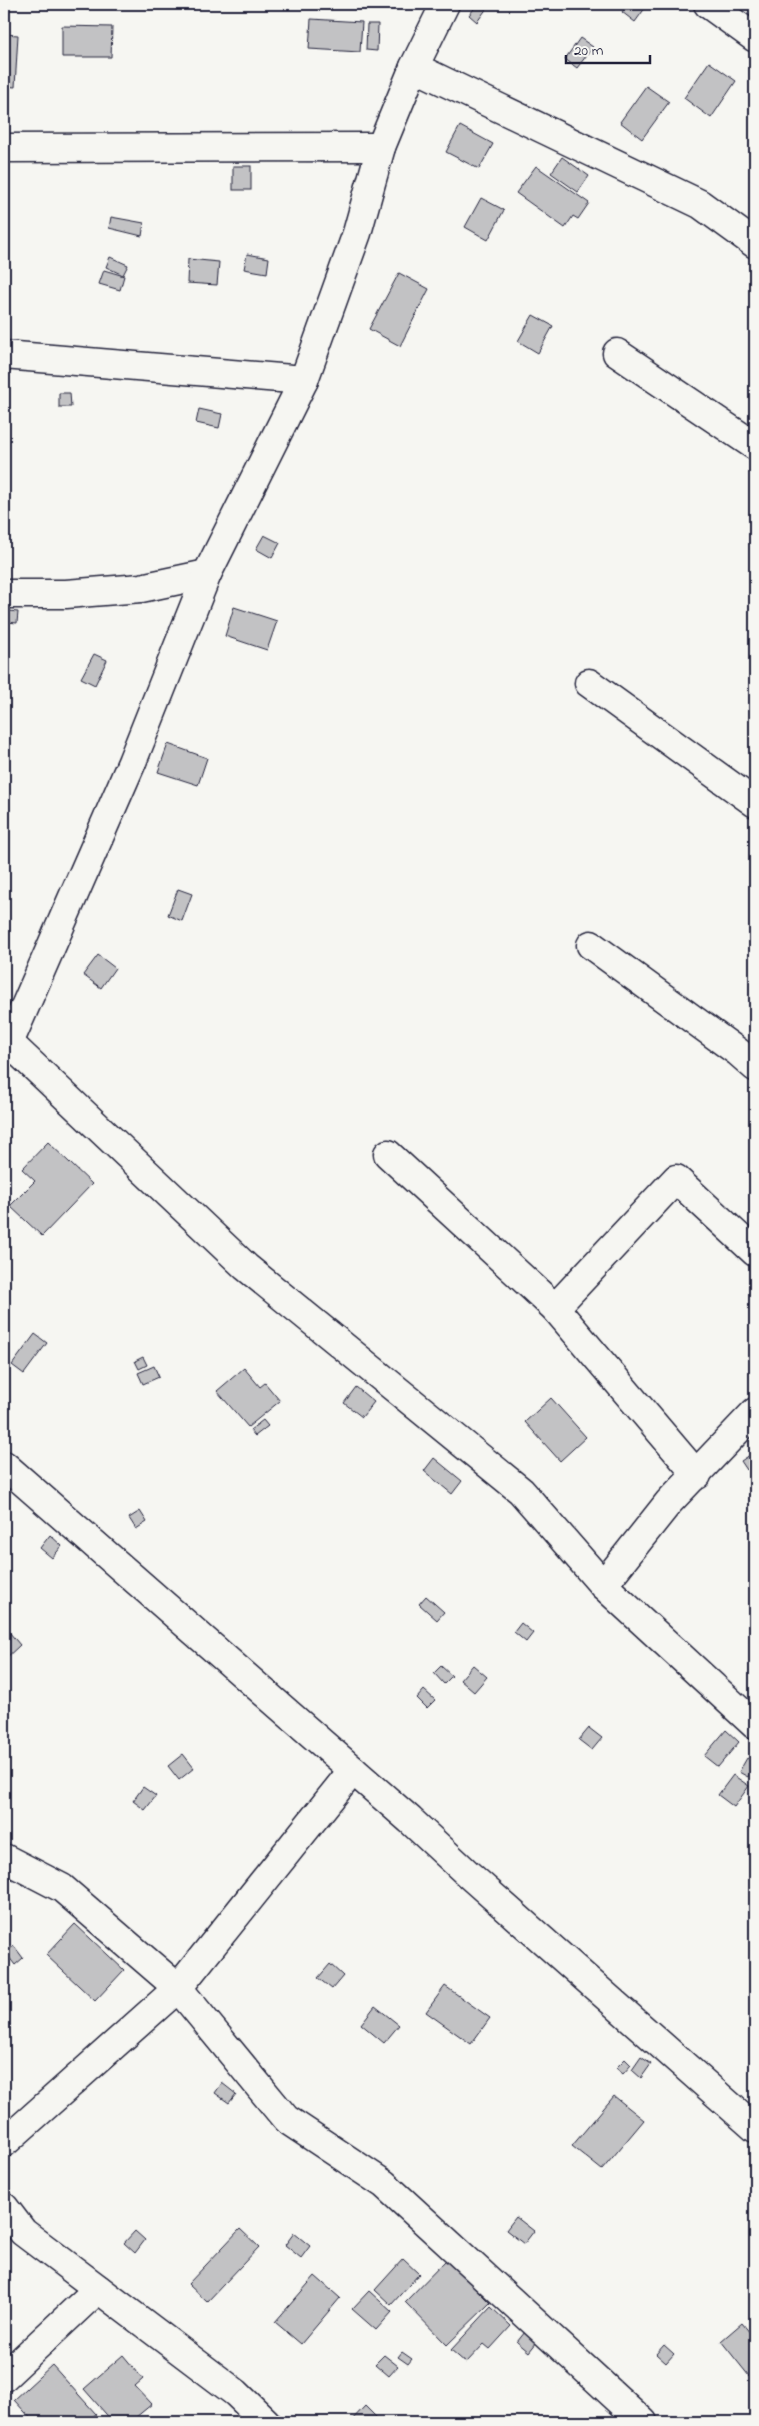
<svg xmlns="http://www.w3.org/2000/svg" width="759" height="2426" viewBox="0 0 759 2426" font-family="'Indie Flower',sans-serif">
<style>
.building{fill:#c2c2c4;stroke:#22223b}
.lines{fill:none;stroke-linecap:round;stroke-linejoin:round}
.minor-casing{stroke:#22223b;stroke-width:31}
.minor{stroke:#f6f6f2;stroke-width:28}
</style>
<rect width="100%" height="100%" fill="#f6f6f2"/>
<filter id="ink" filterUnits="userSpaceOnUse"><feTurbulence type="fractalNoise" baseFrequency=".02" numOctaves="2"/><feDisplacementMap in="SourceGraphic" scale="10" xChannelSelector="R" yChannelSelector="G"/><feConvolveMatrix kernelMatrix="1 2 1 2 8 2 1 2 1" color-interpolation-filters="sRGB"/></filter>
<g filter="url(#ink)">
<g class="building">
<path d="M 478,4 L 482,4 L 487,8 L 477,22 L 469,15 Z"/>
<path d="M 628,4 L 648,4 L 635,22 L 622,12 Z"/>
<path d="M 311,19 L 362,22 L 360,52 L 309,49 Z"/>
<path d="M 367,24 L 378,24 L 377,51 L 366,50 Z"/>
<path d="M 62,26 L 112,27 L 111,57 L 62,57 Z"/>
<path d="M 4,34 L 18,35 L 15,87 L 4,86 Z"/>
<path d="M 580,38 L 593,47 L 577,68 L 565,59 Z"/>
<path d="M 709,62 L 736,81 L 711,118 L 684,98 Z"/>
<path d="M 646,86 L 669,102 L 642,139 L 620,122 Z"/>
<path d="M 460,126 L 493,144 L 479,169 L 446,152 Z"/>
<path d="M 562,157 L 589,176 L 578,192 L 551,173 Z"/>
<rect x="233" y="166" width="18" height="24"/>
<path d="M 536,166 L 589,203 L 578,219 L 573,216 L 565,228 L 516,193 Z"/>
<path d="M 481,198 L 504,210 L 488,240 L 465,227 Z"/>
<path d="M 111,217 L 144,223 L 142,236 L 109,228 Z"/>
<path d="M 247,254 L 269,258 L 267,273 L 244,269 Z"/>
<path d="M 110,257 L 128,265 L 123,275 L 106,267 Z"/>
<path d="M 188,259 L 219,262 L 217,285 L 187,283 Z"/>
<path d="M 104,270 L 124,276 L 120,290 L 99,284 Z"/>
<path d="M 399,273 L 429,289 L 400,346 L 369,329 Z"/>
<path d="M 533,315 L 553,326 L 538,353 L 518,341 Z"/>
<path d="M 59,393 L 70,393 L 71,407 L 59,407 Z"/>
<path d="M 199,409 L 222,414 L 219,428 L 196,423 Z"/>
<path d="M 264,535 L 280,543 L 272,558 L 256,549 Z"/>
<path d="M 234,607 L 277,621 L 267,650 L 225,636 Z"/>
<path d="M 8,611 L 18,612 L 17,623 L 7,622 Z"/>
<path d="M 94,654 L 107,660 L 95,685 L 81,678 Z"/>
<path d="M 168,744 L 207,758 L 198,785 L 158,772 Z"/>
<path d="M 178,889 L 192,894 L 182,921 L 168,915 Z"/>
<path d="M 98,955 L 115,968 L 101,988 L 83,975 Z"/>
<path d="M 48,1142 L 92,1184 L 42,1236 L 10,1206 L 35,1181 L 22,1169 Z"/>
<path d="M 35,1334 L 47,1343 L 24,1374 L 12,1365 Z"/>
<path d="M 143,1357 L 147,1365 L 139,1369 L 135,1361 Z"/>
<path d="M 154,1366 L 159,1377 L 143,1384 L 138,1373 Z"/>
<path d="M 244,1368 L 260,1387 L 265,1383 L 280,1401 L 248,1427 L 217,1391 Z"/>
<path d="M 356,1387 L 374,1402 L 362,1417 L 344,1403 Z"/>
<path d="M 551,1398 L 586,1437 L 560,1461 L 525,1422 Z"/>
<path d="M 263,1420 L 268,1426 L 255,1436 L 250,1430 Z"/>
<path d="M 753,1453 L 755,1463 L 747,1470 L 741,1461 Z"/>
<path d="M 434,1458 L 462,1481 L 452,1494 L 424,1471 Z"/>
<path d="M 140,1511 L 147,1522 L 136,1529 L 129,1518 Z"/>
<path d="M 50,1535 L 62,1546 L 52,1558 L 40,1548 Z"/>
<path d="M 426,1596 L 444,1612 L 437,1620 L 419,1604 Z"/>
<path d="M 521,1623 L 533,1633 L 526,1642 L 514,1632 Z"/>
<path d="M 4,1626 L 20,1645 L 4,1660 Z"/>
<path d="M 473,1665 L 487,1677 L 474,1692 L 460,1680 Z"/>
<path d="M 441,1666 L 452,1676 L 444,1684 L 434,1673 Z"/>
<path d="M 424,1690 L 435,1700 L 427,1708 L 417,1698 Z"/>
<path d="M 589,1728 L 602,1738 L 592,1750 L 579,1740 Z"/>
<path d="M 726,1730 L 739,1742 L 718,1767 L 704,1756 Z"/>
<path d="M 183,1754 L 194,1768 L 179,1780 L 168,1766 Z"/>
<path d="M 747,1758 L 755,1763 L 748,1777 L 739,1772 Z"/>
<path d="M 733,1775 L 749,1786 L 734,1807 L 718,1795 Z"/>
<path d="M 143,1787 L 156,1796 L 145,1810 L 133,1801 Z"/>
<path d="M 75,1924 L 124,1970 L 95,2001 L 46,1955 Z"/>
<path d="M 14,1946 L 23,1958 L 15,1965 L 5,1952 Z"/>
<path d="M 330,1964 L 343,1976 L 332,1989 L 318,1978 Z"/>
<path d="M 445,1986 L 490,2018 L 471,2044 L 426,2012 Z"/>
<path d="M 375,2006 L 399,2025 L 384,2043 L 361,2024 Z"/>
<path d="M 641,2057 L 651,2064 L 641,2078 L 632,2070 Z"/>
<path d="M 625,2059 L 631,2065 L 623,2074 L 616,2068 Z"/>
<path d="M 222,2083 L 236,2094 L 229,2103 L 215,2093 Z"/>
<path d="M 614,2096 L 644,2120 L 602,2170 L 572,2146 Z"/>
<path d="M 516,2217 L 534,2231 L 524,2244 L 506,2230 Z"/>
<path d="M 240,2229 L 259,2247 L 207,2302 L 188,2284 Z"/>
<path d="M 135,2231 L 145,2240 L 135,2253 L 124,2243 Z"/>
<path d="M 294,2233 L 310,2246 L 301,2258 L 285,2245 Z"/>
<path d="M 403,2259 L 419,2274 L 391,2305 L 375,2290 Z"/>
<path d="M 447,2259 L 490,2303 L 447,2345 L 405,2302 Z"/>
<path d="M 315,2276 L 340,2298 L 301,2344 L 275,2322 Z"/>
<path d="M 369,2291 L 392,2312 L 376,2330 L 352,2309 Z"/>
<path d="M 491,2307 L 511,2326 L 490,2349 L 484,2344 L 466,2363 L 451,2350 Z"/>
<path d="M 742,2323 L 751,2334 L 755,2331 L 755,2371 L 749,2376 L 721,2341 Z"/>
<path d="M 529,2327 L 541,2337 L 529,2352 L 517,2342 Z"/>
<path d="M 664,2345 L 674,2354 L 666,2363 L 656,2354 Z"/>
<path d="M 402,2352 L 412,2359 L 408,2364 L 398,2357 Z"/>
<path d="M 123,2355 L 143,2379 L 135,2386 L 152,2404 L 130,2422 L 113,2422 L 84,2389 Z"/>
<path d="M 384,2355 L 398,2366 L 389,2376 L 375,2364 Z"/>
<path d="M 52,2365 L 96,2414 L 86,2422 L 34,2422 L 14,2400 Z"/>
<path d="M 365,2406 L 376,2417 L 372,2422 L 350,2422 Z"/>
</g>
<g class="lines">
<defs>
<g id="minor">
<path d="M 708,4 L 755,38"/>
<path d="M 414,67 L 700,204 L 755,244"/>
<path d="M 4,148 L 381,147"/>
<path d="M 617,353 L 755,446"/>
<path d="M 4,355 L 304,380"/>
<path d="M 4,594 L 66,594 L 141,588 L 207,574"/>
<path d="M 589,683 L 755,803"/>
<path d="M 591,945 L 738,1052 L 755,1067"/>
<path d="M 4,1038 L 246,1267 L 521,1491 L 603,1585 L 755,1725"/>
<path d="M 9,1043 L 132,762 L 207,574 L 304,380 L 357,233 L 381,147 L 414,67 L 445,4"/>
<path d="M 388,1154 L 555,1308"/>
<path d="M 4,1465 L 410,1820 L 468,1874 L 755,2128"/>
<path d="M 697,1475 L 555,1308 L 676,1179 L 755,1252"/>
<path d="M 603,1585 L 669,1502 L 755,1412"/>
<path d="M 4,1858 L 62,1888 L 178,1988 L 286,2119 L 384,2184 L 643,2422"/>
<path d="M 4,2143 L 178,1988 L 353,1770"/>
<path d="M 4,2207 L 23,2232 L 236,2393 L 266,2422"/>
<path d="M 4,2377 L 98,2289"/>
</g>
</defs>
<use href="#minor" class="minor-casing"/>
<use href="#minor" class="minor"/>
</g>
</g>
<rect width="759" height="2426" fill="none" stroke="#f6f6f2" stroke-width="20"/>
<rect x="10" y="10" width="739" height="2406" fill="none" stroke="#22223b" stroke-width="2" filter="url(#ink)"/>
<path d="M566 55v8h84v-8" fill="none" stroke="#22223b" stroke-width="2.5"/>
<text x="574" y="55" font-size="15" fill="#22223b" stroke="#f6f6f2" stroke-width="4" paint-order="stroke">20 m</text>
</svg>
